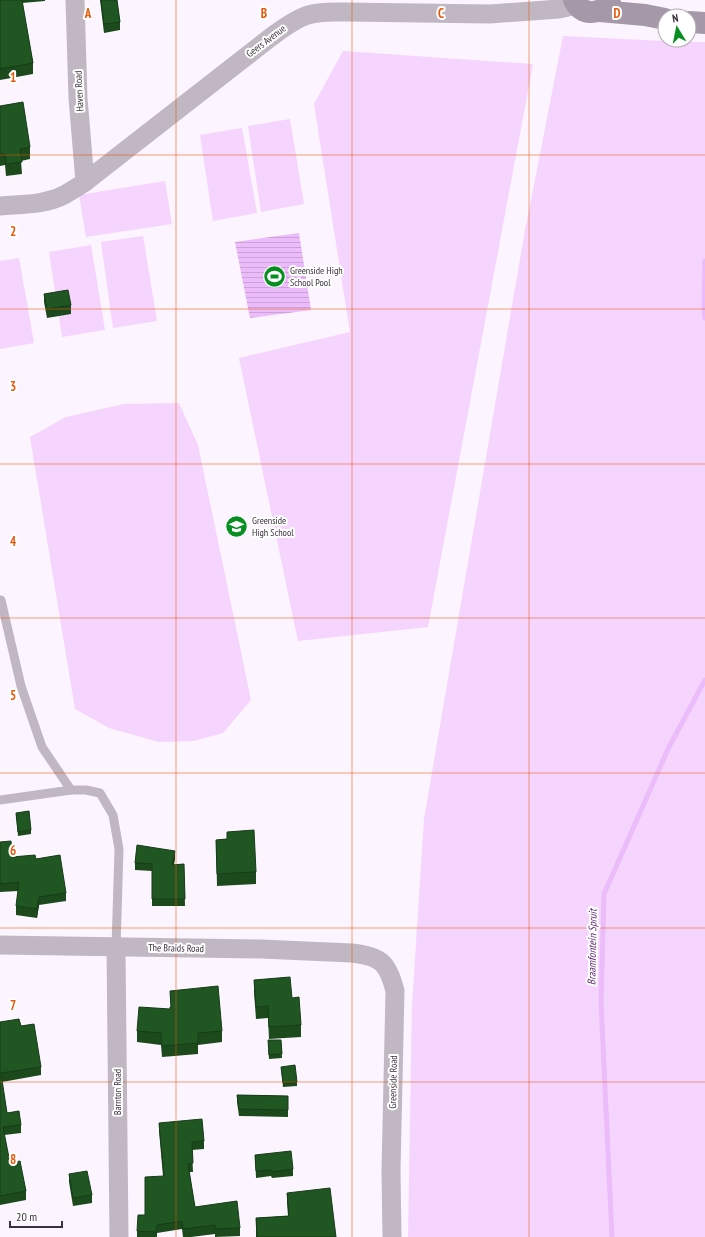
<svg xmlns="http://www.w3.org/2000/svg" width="705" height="1237" viewBox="0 0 705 1237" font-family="'PT Sans Narrow',sans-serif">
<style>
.grass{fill:#f5d5fe}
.water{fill:url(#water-rules)}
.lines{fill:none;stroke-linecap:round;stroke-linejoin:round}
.stream{stroke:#ecbbfa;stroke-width:5}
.lane{stroke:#c0b7c2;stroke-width:9}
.street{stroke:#c0b7c2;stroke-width:19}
.secondary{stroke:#a598a8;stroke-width:22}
.wall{fill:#1c4a1d}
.shaded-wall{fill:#163c18}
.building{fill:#205622;stroke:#163c18}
.grid{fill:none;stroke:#e8590c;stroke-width:1;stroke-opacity:0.55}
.labels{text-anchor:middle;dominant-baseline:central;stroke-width:4;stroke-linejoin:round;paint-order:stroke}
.street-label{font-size:10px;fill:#39313b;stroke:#fff}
.poi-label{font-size:10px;fill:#39313b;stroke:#fff;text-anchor:start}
.water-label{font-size:11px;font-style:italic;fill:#622971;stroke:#fff}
.grid-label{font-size:13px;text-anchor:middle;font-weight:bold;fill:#e8590c;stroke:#fff;stroke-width:4;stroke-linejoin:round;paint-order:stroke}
</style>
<defs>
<pattern id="water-rules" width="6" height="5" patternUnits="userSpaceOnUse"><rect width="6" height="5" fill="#ecbbfa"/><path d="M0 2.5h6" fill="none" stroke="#cba1d7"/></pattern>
</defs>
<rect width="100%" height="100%" fill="#fcf4fe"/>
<g class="grass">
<path d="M 563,36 L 685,42 L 705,42 L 705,1237 L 408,1237 L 412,1005 L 424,819 L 524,236 Z"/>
<path d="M 343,51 L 533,64 L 428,627 L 298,641 L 239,358 L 350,332 L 314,104 Z"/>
<path d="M 290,119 L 304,204 L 261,212 L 248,126 Z"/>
<path d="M 242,128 L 257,213 L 213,221 L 200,135 Z"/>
<path d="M 165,181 L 172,224 L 86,237 L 79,195 Z"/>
<path d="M 143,236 L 157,321 L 113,328 L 101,242 Z"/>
<path d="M 91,245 L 105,330 L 62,337 L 49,252 Z"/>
<path d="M 19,258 L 34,343 L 0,349 L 0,261 Z"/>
<path d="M 179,403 L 198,445 L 251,700 L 223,733 L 194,741 L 159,742 L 109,728 L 75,709 L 30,437 L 66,417 L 124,404 Z"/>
</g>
<path class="water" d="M 299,233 L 311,310 L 250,318 L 235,242 Z"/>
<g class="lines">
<g class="stream">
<path d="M 705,261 L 704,305 L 705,318"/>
<path d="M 612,1237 L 601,1002 L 604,894 L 669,747 L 705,680"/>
</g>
<g class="lane">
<path d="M 1,600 L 21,686 L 42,747 L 71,790"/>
<path d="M 0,800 L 71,790 L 86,790 L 100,793 L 113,815 L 119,849 L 116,947"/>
</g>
<g class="street">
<path d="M 75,0 L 78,98 L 85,182"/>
<path d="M 0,206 C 21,204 45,205 64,195 C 71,191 78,187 85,182 L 271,37 C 282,29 295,19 308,15 C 320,11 334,12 346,12 L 490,14 L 559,9 L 577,5"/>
<path d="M 0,945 L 261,949 L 352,953 C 381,956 388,963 395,991 L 391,1171 L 392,1237"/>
<path d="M 116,947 L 119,1237"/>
</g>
<g class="secondary">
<path d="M 574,0 C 582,16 599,15 610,3"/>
<path d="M 600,11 L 645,15 L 665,19"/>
<path d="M 689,22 L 705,23"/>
</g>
</g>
<g class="wall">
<path d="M 0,0 L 45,0 L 45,1 L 22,3 L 33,63 L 33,74 L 0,80 Z"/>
<path d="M 100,0 L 117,0 L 120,22 L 120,30 L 104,33 Z"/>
<path d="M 0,106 L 30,147 L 30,159 L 21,161 L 22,174 L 6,176 L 5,165 L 0,166 Z"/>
<path d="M 44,294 L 71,305 L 71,314 L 47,318 L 44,302 Z"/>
<path d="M 16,813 L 31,830 L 31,834 L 18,836 Z"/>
<path d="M 227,832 L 256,872 L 256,884 L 217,886 L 216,840 L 227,839 Z"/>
<path d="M 0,842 L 12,857 L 36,859 L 66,893 L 66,901 L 39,905 L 37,918 L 16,915 L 16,906 L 18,891 L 0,892 Z"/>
<path d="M 175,858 L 174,865 L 184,864 L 185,906 L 152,906 L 152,871 L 135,870 L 135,863 Z"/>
<path d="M 254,980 L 292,998 L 301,1025 L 301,1037 L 269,1039 L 268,1018 L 256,1019 L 254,992 Z"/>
<path d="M 170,991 L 222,1031 L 222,1042 L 198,1045 L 198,1054 L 162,1057 L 161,1045 L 137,1042 L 137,1031 L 170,1009 L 171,1007 Z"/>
<path d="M 0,1022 L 21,1026 L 41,1067 L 41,1075 L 2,1082 L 7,1113 L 21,1125 L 21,1133 L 4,1135 L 10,1163 L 26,1191 L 26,1200 L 0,1205 Z"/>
<path d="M 281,1040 L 282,1058 L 269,1059 L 268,1045 Z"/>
<path d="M 281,1067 L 297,1082 L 297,1086 L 283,1087 Z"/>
<path d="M 237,1095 L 288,1096 L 288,1117 L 239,1116 L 237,1102 Z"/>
<path d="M 159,1123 L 204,1141 L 204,1149 L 192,1150 L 193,1172 L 189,1172 L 195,1207 L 240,1228 L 240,1236 L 215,1237 L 215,1234 L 191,1237 L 183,1237 L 182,1229 L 157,1233 L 157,1237 L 137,1237 L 137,1231 L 145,1215 L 163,1176 L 159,1131 Z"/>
<path d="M 255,1155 L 293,1169 L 293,1176 L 272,1178 L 271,1176 L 256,1178 Z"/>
<path d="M 69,1174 L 92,1195 L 92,1203 L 73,1206 L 69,1182 Z"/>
<path d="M 287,1193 L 336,1237 L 256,1237 L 256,1218 L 288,1216 L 287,1202 Z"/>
</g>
<g class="shaded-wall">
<path d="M 175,851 L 175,858 L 172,872 L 172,865 Z"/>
<path d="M 39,897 L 39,905 L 37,918 L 37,909 Z"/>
</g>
<g class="building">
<path d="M 0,0 L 22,0 L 33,63 L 0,69 Z"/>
<path d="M 101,0 L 117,0 L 120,22 L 104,24 Z"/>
<path d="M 23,102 L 30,147 L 20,149 L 22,162 L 6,164 L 5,154 L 0,154 L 0,106 Z"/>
<path d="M 68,290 L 71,305 L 47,309 L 44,294 Z"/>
<path d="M 29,811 L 31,830 L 18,832 L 16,813 Z"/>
<path d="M 254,830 L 256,872 L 217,874 L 216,840 L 227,839 L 227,832 Z"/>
<path d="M 11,841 L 12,857 L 35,855 L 36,859 L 60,855 L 66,893 L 39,897 L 37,909 L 16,906 L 19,882 L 0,884 L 0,842 Z"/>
<path d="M 137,845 L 175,851 L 172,865 L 184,864 L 185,899 L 152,899 L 152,864 L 135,863 Z"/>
<path d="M 290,977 L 292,998 L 299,997 L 301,1025 L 269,1027 L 268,1006 L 256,1007 L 254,980 Z"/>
<path d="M 218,986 L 222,1031 L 198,1033 L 198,1043 L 162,1046 L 161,1033 L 137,1031 L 139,1007 L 170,1009 L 170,1007 L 171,1007 L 170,991 Z"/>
<path d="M 19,1019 L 21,1026 L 34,1024 L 41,1067 L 1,1073 L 7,1113 L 19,1111 L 21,1125 L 3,1127 L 10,1163 L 20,1161 L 26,1191 L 0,1196 L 0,1022 Z"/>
<path d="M 268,1040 L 281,1040 L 282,1054 L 269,1055 Z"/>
<path d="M 295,1065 L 297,1082 L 283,1083 L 281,1067 Z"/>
<path d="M 237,1095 L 288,1096 L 288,1110 L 239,1109 Z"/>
<path d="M 202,1119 L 204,1141 L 192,1142 L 193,1163 L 188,1164 L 195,1207 L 237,1201 L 240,1228 L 215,1229 L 215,1225 L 183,1229 L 182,1221 L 157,1225 L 156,1232 L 137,1231 L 138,1215 L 145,1215 L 145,1177 L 164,1176 L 159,1123 Z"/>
<path d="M 291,1151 L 293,1169 L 272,1172 L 271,1170 L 256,1171 L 255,1155 Z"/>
<path d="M 87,1171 L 92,1195 L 73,1198 L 69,1174 Z"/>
<path d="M 330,1188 L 336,1237 L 257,1237 L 256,1218 L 289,1216 L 287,1193 Z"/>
</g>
<path class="grid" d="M 176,0 L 176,1237M 352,0 L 352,1237M 529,0 L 529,1237M 0,155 L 705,155M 0,309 L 705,309M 0,464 L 705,464M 0,618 L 705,618M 0,773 L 705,773M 0,928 L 705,928M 0,1082 L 705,1082"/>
<defs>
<symbol id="stadium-disc" viewBox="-11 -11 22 22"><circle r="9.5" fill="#079021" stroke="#fff"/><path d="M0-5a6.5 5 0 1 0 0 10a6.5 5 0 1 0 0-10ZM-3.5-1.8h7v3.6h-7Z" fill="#fff"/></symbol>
<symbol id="school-disc" viewBox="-11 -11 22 22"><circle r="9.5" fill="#079021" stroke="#fff"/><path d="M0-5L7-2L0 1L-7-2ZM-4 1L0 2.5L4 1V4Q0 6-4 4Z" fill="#fff"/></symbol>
</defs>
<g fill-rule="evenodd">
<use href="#stadium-disc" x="262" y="264" width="25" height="25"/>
<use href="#school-disc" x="224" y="514" width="25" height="25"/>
</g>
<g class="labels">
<g class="street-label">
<text transform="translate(266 41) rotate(-37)">Geers Avenue</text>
<text transform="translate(79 91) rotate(-93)">Haven Road</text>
<text transform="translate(176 948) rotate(1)">The Braids Road</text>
<text transform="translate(393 1082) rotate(-89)">Greenside Road</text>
<text transform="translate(117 1092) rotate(-90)">Barnton Road</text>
</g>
<g class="poi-label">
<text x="290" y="270">Greenside High<tspan x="290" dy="12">School Pool</tspan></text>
<text x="252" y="520">Greenside<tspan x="252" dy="12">High School</tspan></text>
</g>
<g class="water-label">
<text transform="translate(592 947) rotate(-89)">Braamfontein Spruit</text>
</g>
</g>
<g class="grid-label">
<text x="88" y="18">A</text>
<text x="264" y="18">B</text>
<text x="441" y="18">C</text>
<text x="617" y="18">D</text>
<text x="13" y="82">1</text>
<text x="13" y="236">2</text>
<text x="13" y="391">3</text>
<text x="13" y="546">4</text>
<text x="13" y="700">5</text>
<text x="13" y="855">6</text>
<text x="13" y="1010">7</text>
<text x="13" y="1164">8</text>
</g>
<g transform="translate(677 28) rotate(350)"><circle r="19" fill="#ffffff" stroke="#b0adb1"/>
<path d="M0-3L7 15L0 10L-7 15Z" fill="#079021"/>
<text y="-6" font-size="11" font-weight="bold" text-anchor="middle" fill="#39313b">N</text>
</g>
<path d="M10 1221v6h52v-6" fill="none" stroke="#39313b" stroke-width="2"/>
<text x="16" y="1221" font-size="12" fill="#39313b" stroke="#ffffff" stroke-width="3" paint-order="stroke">20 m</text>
</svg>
